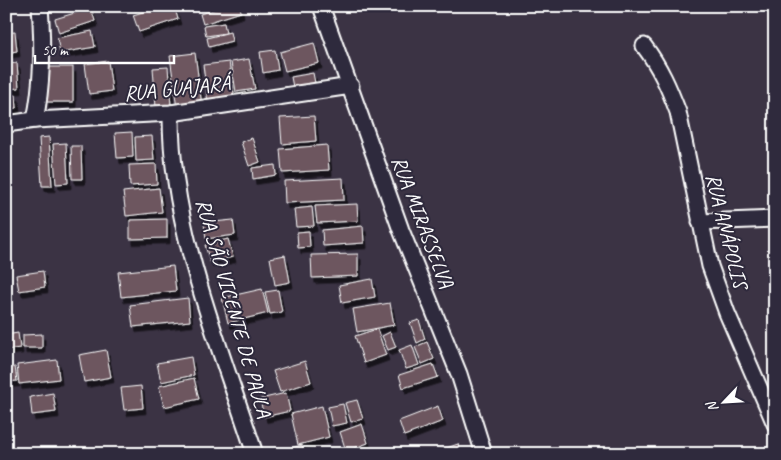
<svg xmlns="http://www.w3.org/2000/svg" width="781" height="460" viewBox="0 0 781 460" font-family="Caveat,sans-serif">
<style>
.building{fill:#6d565f;stroke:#fff;filter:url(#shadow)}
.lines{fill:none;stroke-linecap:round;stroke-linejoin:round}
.minor-casing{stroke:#fff;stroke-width:19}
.minor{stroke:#2f2a3d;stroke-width:15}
.labels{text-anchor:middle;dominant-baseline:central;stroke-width:4;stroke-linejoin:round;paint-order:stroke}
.street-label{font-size:21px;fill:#fff;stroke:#2f2a3d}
</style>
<defs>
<filter id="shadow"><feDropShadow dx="3" dy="5.5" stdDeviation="0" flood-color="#0009"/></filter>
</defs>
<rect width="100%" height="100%" fill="#3b3344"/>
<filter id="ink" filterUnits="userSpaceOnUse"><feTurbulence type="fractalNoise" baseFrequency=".02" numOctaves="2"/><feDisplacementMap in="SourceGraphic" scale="10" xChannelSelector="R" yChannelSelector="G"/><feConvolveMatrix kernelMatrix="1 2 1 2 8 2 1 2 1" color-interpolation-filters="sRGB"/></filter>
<g filter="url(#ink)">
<g class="building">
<path d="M 134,6 L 150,6 L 135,11 Z"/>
<path d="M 162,6 L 174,6 L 178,19 L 139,32 L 133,15 Z"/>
<path d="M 226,6 L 240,6 L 241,12 L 203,24 L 200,14 Z"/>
<path d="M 91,8 L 95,21 L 59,33 L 55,19 Z"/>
<path d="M 224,23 L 226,33 L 206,36 L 204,26 Z"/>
<path d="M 92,31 L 95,47 L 60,53 L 57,38 Z"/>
<path d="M 15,32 L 17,51 L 6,53 L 6,33 Z"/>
<path d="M 230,32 L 232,41 L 209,47 L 207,38 Z"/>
<path d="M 314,43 L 319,63 L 285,71 L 280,52 Z"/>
<path d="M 275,50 L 278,70 L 263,73 L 260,52 Z"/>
<path d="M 195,53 L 202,106 L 177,109 L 170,56 Z"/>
<path d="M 249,59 L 255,89 L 236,92 L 231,62 Z"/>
<path d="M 108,61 L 112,91 L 89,94 L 85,64 Z"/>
<path d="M 229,62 L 235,100 L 208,103 L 203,65 Z"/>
<path d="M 17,63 L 19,88 L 6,89 L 6,64 Z"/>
<rect x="46" y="67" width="27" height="35"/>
<path d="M 168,67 L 171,106 L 156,107 L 153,68 Z"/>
<path d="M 313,73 L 316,88 L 294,92 L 291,77 Z"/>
<path d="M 16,95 L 17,108 L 6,109 L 6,96 Z"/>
<path d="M 314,116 L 316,141 L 282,144 L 280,118 Z"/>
<path d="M 132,132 L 133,157 L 117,158 L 115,133 Z"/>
<path d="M 152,136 L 154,160 L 136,161 L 135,137 Z"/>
<path d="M 49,137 L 52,186 L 42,186 L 39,138 Z"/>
<path d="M 252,138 L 260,162 L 249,166 L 241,142 Z"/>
<path d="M 66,143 L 68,183 L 56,184 L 53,144 Z"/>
<path d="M 327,145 L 329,170 L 282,173 L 280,149 Z"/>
<path d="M 71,146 L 81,146 L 82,179 L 72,179 Z"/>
<path d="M 156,164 L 157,184 L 130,186 L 129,165 Z"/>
<path d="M 275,165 L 276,175 L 253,179 L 252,168 Z"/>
<path d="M 343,178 L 344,200 L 285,203 L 284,181 Z"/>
<path d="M 159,188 L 162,212 L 126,216 L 123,192 Z"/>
<path d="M 357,204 L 358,221 L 317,223 L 315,206 Z"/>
<path d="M 312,207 L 314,226 L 296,227 L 294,209 Z"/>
<path d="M 167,219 L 167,238 L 130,239 L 130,220 Z"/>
<path d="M 233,220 L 235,235 L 206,239 L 204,223 Z"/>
<path d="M 363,226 L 364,243 L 323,246 L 322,230 Z"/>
<path d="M 309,231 L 310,247 L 298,248 L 297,232 Z"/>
<path d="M 228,239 L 233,257 L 210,262 L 205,245 Z"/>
<path d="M 358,254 L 358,276 L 312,278 L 311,255 Z"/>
<path d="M 285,255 L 290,282 L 275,285 L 270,258 Z"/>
<path d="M 173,266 L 176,291 L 121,297 L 118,272 Z"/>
<path d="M 43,271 L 45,287 L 19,291 L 16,275 Z"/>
<path d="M 372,279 L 375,297 L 342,303 L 339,285 Z"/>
<path d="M 262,289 L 268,313 L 228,323 L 222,298 Z"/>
<path d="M 278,290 L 282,312 L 270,314 L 265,292 Z"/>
<path d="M 188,298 L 190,321 L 133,327 L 130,305 Z"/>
<path d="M 390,303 L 394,325 L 357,332 L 353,309 Z"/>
<path d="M 419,320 L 425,339 L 417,343 L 410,323 Z"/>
<path d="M 377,329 L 386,355 L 364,363 L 355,336 Z"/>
<path d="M 390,332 L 396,347 L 388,350 L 382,336 Z"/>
<path d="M 18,333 L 20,348 L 6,350 L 6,335 Z"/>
<path d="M 42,334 L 42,348 L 23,348 L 23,335 Z"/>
<path d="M 427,342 L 434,359 L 422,364 L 415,347 Z"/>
<path d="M 412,345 L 419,365 L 406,369 L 399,350 Z"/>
<path d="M 106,350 L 111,377 L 84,382 L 79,355 Z"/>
<path d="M 191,357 L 194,375 L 161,382 L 157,363 Z"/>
<path d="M 57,360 L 59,379 L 19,384 L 17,365 Z"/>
<path d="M 305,361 L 311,382 L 280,392 L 273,371 Z"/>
<path d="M 433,364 L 438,377 L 403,388 L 399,375 Z"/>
<path d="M 15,367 L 17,381 L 6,382 L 6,368 Z"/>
<path d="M 194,378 L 199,399 L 164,407 L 159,386 Z"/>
<path d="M 141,386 L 143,408 L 124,410 L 121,388 Z"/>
<path d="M 53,393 L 56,412 L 32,415 L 30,397 Z"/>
<path d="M 286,393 L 290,411 L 264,417 L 260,399 Z"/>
<path d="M 357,400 L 363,419 L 351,422 L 345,403 Z"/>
<path d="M 343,404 L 347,423 L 332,426 L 328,407 Z"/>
<path d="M 322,406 L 329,437 L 298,445 L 291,414 Z"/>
<path d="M 438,406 L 443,421 L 404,436 L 399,421 Z"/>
<path d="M 362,424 L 368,443 L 346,451 L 340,432 Z"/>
<path d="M 458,444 L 461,454 L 429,454 Z"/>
<path d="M 302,445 L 304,454 L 275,454 L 274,453 Z"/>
<path d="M 40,450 L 41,454 L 21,454 Z"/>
</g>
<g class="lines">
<defs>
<g id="minor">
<path d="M 321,6 L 401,230 L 459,374 L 484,454"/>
<path d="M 644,46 C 660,67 669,88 678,112 L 710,266 L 727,313 L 775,424"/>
<path d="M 171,113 C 170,228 220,346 255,454"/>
<path d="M 35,120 C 43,82 43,45 40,6"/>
<path d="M 6,124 L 35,120 L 171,113 L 351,86"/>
<path d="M 700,222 L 775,219"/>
</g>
</defs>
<use href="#minor" class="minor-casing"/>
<use href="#minor" class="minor"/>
</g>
</g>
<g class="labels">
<g class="street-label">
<text transform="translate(177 88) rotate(-6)">RUA GUAJARÁ</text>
<text transform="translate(423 222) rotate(69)">RUA MIRASSELVA</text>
<text transform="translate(727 231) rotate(76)">RUA ANÁPOLIS</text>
<text transform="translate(234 308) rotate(74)">RUA SÃO VICENTE DE PAULA</text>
</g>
</g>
<rect width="781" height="460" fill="none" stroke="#2f2a3d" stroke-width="25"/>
<rect x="12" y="12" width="756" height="435" fill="none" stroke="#fff" stroke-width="2" filter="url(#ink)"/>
<g transform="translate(724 402) rotate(245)" stroke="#2f2a3d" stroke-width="4" paint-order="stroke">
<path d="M0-4L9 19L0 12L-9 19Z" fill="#ffffff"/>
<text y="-8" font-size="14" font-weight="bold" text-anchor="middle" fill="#ffffff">N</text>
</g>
<path d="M35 55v8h139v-8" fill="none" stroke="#ffffff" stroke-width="2.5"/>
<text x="42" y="55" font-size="15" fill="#ffffff" stroke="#2f2a3d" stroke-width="4" paint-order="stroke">50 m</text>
</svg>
